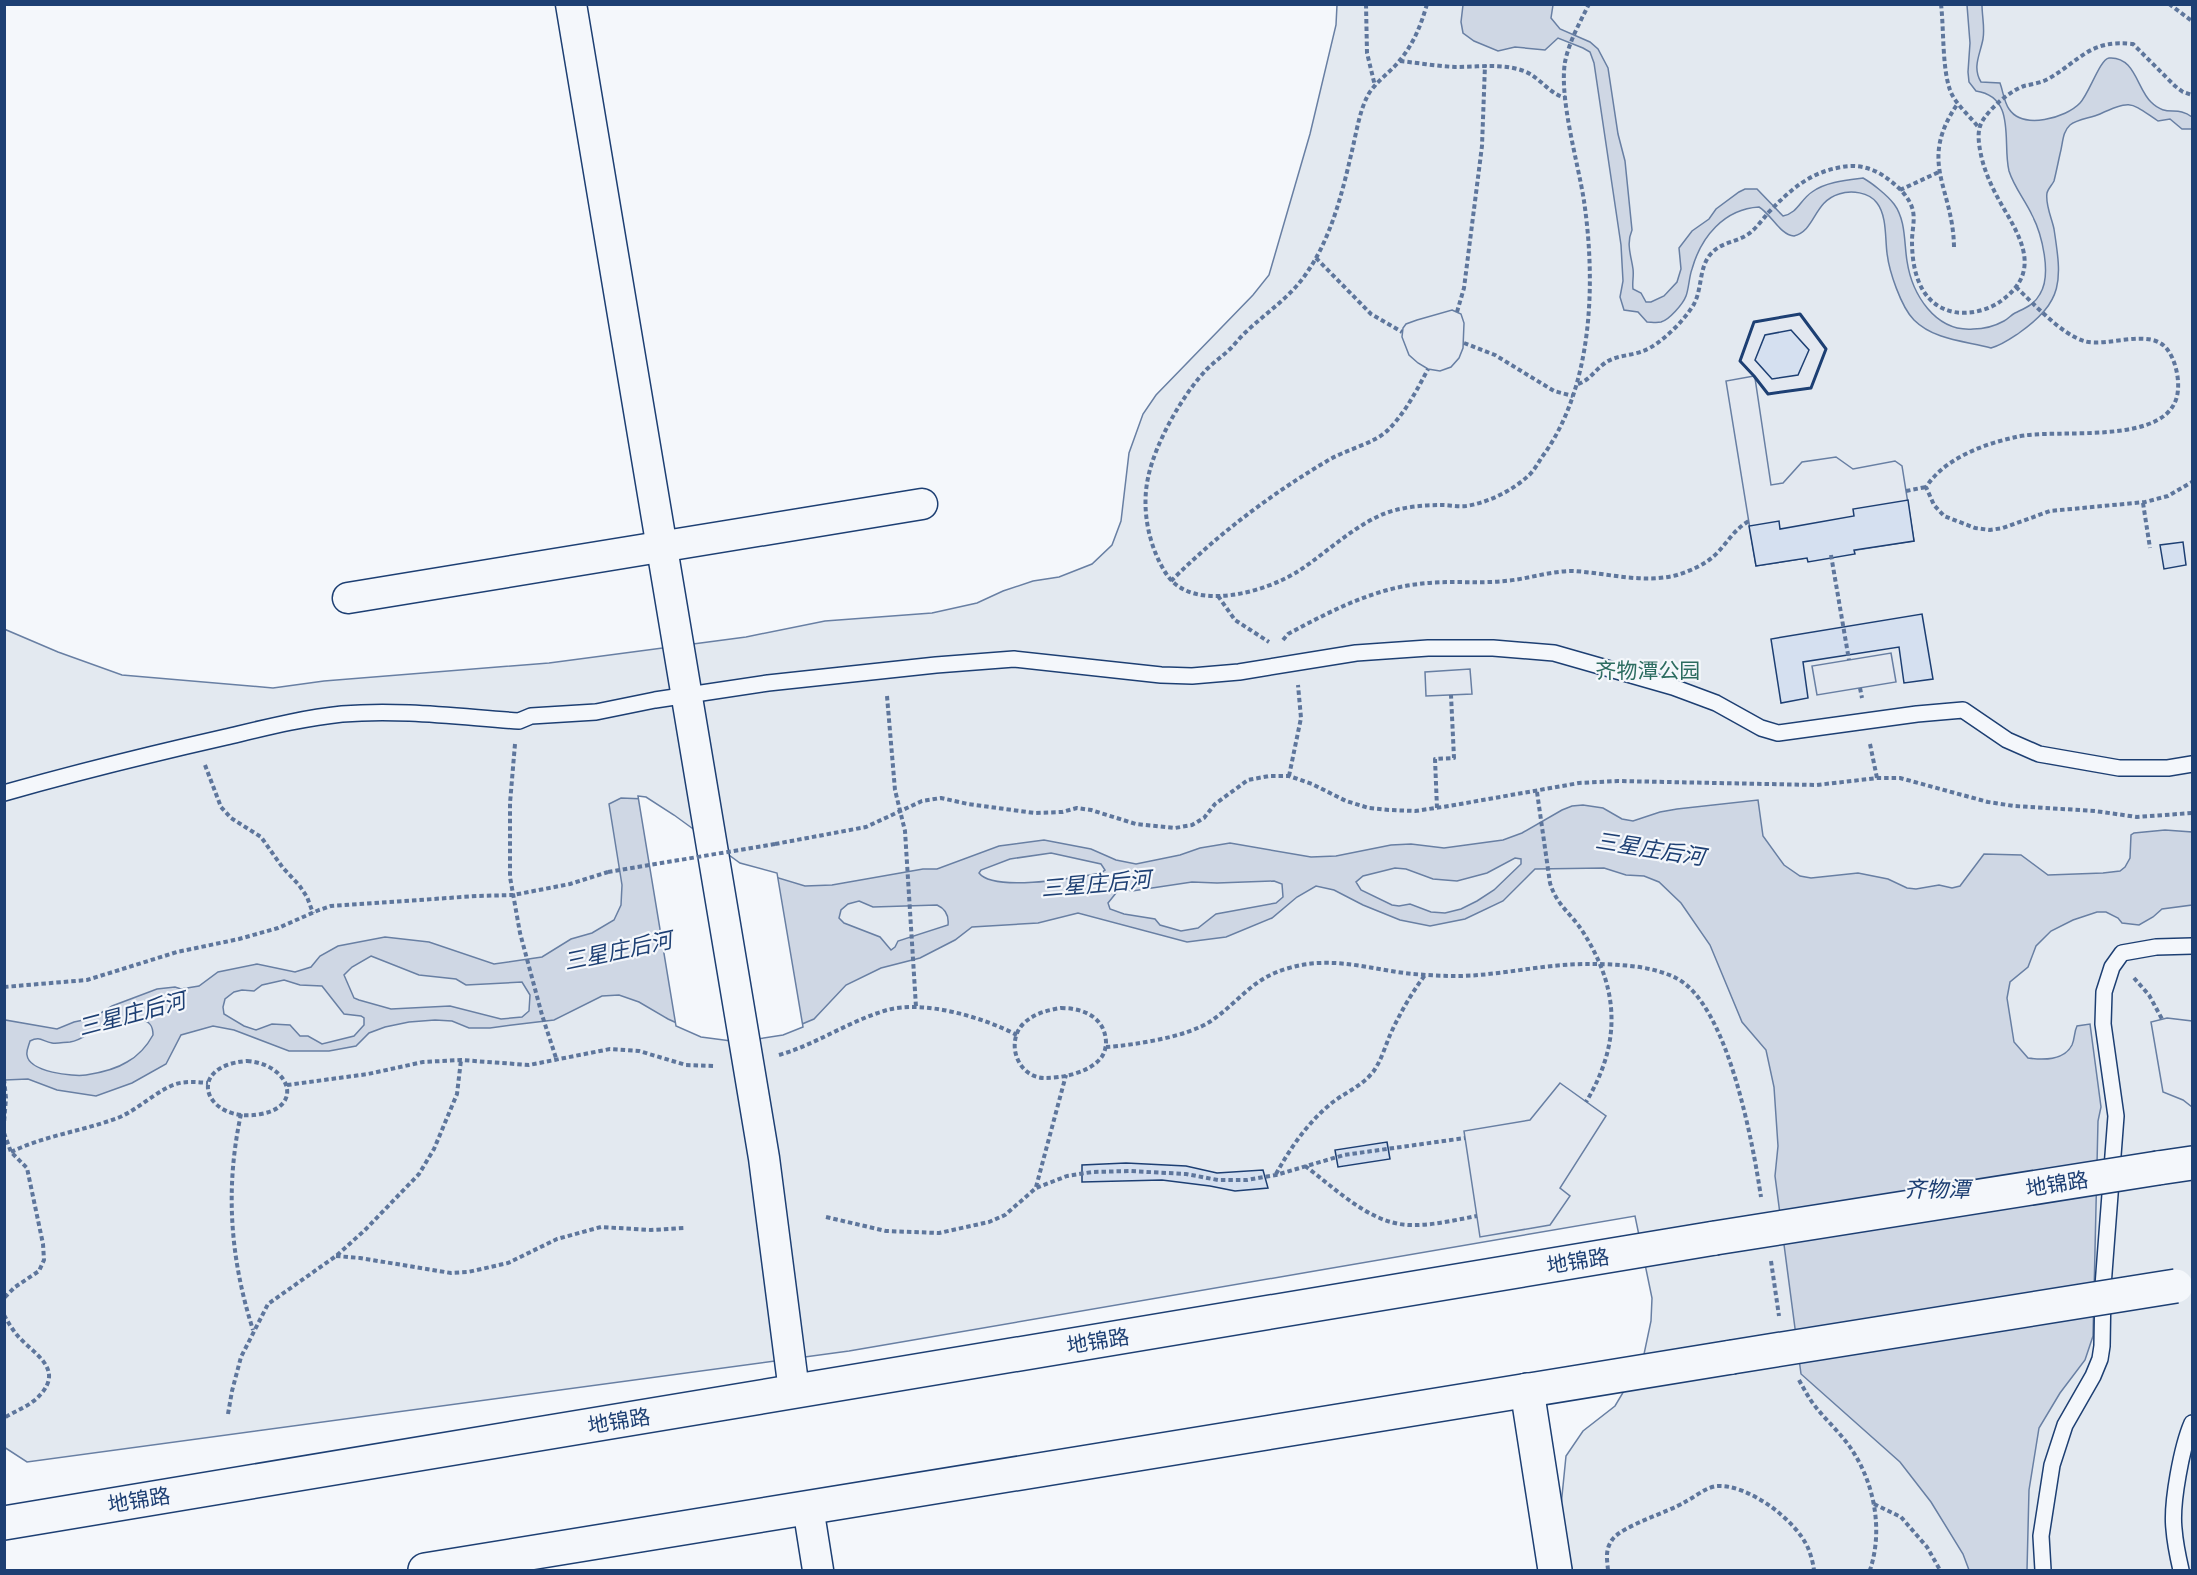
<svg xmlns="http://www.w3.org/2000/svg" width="2197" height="1575" viewBox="0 0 2197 1575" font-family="Poppins,'Noto Sans SC',sans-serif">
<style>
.green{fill:#e3e9f0;stroke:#687fa3;stroke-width:1.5}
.parking{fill:#e3e8f0;stroke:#687fa3;stroke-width:1.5}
.water{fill:#cfd7e4;stroke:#687fa3;stroke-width:1.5;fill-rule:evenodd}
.pier{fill:#f4f7fb;stroke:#687fa3;stroke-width:1.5}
.building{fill:#d5e0f0;stroke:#1d3f73;stroke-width:1.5}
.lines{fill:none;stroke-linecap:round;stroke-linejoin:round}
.lane-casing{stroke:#1d3f73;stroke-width:18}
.street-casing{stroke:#1d3f73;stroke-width:33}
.secondary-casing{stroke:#1d3f73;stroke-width:36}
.path{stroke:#5e769c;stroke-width:4;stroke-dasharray:4.5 3;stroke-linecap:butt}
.lane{stroke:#f4f7fb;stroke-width:15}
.street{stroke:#f4f7fb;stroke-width:30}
.secondary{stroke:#f4f7fb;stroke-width:33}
.secondary-bridge-casing{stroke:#1d3f73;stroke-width:36;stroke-linecap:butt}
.path-bridge{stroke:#5e769c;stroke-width:4;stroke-dasharray:4.5 3;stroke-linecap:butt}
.secondary-bridge{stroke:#f4f7fb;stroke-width:33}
.wall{stroke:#1d3f73;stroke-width:3}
.labels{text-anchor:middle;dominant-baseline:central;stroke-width:4.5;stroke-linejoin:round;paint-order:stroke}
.park-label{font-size:21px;fill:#2c6c60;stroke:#f4f7fb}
.street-label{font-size:21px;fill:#1d3f73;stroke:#f4f7fb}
.water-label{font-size:22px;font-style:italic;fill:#1d3f73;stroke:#f4f7fb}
</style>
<rect width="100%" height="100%" fill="#f4f7fb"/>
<path class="green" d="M 1337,5 L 2192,5 L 2192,1570 L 1572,1570 L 1561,1506 L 1566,1456 L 1583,1431 L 1615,1406 L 1643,1359 L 1651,1321 L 1652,1298 L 1635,1216 L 849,1351 L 27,1462 L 4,1447 L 4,629 L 58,652 L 122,675 L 273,688 L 324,681 L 549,663 L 746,637 L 825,621 L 932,613 L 977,603 L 1003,591 L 1033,581 L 1059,577 L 1092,564 L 1112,545 L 1121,521 L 1129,453 L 1143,414 L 1156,395 L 1253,295 L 1269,275 L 1310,134 L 1336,25 Z"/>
<g class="parking">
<path d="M 1452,310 L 1461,314 L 1464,323 L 1463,348 L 1459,358 L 1451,367 L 1440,371 L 1428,369 L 1418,363 L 1409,355 L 1402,337 L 1403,328 L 1406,324 L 1417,320 Z"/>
<path d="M 1800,314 L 1826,349 L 1811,388 L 1768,394 L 1755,378 L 1771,485 L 1783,483 L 1802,462 L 1836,457 L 1853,469 L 1895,461 L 1902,466 L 1914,541 L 1756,566 L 1726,381 L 1754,376 L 1740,361 L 1754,322 Z"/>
<path d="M 1891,653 L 1896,682 L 1817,695 L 1812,666 Z"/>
<path d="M 1470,669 L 1472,694 L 1426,696 L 1425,672 Z"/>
<path d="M 2167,1018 L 2192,1021 L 2192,1107 L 2183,1100 L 2163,1092 L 2151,1022 Z"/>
<path d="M 1560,1083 L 1606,1116 L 1560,1188 L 1570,1196 L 1550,1225 L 1480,1237 L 1464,1131 L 1530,1120 Z"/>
</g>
<g class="water">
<path d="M 1463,5 L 1553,5 L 1551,18 L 1560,29 L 1590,42 L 1598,49 L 1608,68 L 1618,134 L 1625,161 L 1632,230 C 1626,244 1631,255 1633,269 C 1634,276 1632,282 1633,289 L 1641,293 L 1646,302 L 1651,302 L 1664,296 L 1677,282 L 1681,269 L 1679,248 L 1692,231 L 1709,219 L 1716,209 L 1739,192 L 1745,189 L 1757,189 L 1783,216 C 1798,213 1800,200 1812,192 C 1825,182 1847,180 1863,178 C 1872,183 1887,195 1894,204 C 1906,220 1904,243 1907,261 C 1912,294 1935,332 1973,329 C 1983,329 1995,326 2004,321 C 2008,319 2011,315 2015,313 C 2025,308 2034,305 2040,294 C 2052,275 2042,234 2032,215 C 2025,200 2014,187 2009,171 C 2002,143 2017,97 1976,91 L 1969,82 L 1968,72 L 1970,43 L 1967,5 L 1982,5 C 1982,16 1985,28 1983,39 C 1980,55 1972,67 1981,82 L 2000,83 C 2003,91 2004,102 2009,109 C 2023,130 2066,118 2080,103 C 2089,94 2100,59 2109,58 C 2135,56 2137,89 2151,102 C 2167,118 2176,105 2192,117 L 2192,129 L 2182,129 L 2170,119 L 2158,121 C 2131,103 2132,99 2100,114 C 2091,118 2077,119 2070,125 C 2062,132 2063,144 2060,154 C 2058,163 2056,173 2054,181 C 2052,185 2048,189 2047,193 C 2045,204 2052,219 2054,229 C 2062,281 2064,301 2019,333 C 2010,339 2002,345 1991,348 C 1965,341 1934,340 1914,320 C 1901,307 1889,271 1887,253 C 1885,238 1887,216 1877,203 C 1869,192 1851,190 1839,194 C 1813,202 1816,230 1794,236 C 1780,235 1771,214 1759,207 C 1724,209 1701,237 1692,269 C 1689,277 1689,288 1686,296 C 1683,304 1669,320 1661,322 C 1656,323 1651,322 1647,322 L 1638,312 L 1624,310 L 1620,297 L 1623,281 L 1621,245 L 1594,63 L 1590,52 L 1583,48 L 1558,38 L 1545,50 L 1515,47 L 1498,51 L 1474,41 L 1463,33 L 1461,22 Z"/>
<path d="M 621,798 L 645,799 L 739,866 L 805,886 L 832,885 L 923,869 L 937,869 L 999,846 L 1044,840 L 1091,849 L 1116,860 L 1136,864 L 1180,855 L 1200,848 L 1230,843 L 1311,857 L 1336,856 L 1391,845 L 1411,844 L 1444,848 L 1503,840 L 1522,833 L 1562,810 L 1572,806 L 1583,805 L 1603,808 L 1622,819 L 1633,821 L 1660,812 L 1677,809 L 1758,800 L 1763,836 L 1784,865 L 1800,876 L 1811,878 L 1858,873 L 1888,879 L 1907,888 L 1916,889 L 1939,885 L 1952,888 L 1960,886 L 1984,854 L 2021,855 L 2048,875 L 2103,873 L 2120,871 L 2125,867 L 2130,858 L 2131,835 L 2134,833 L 2165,830 L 2192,832 L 2192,905 L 2162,909 L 2153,917 L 2139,925 L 2122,923 L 2118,918 L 2106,912 L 2097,912 L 2073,920 L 2051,931 L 2036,946 L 2028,967 L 2010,982 L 2007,998 L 2014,1042 L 2028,1058 C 2043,1060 2064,1061 2072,1045 C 2075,1038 2074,1032 2077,1026 L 2090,1024 L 2101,1107 L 2098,1121 L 2093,1336 L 2085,1360 L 2060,1393 L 2039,1428 L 2029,1490 L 2027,1570 L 1969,1570 L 1963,1554 L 1931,1502 L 1900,1462 L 1801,1374 L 1775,1176 L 1778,1146 L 1774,1087 L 1766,1050 L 1742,1022 L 1710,945 L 1681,903 L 1659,882 L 1644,876 L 1626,875 L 1604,868 L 1535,869 L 1503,901 L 1465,919 L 1430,926 L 1400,920 L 1363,905 L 1334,890 L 1316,886 L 1297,897 L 1272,918 L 1226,937 L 1187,942 L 1078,913 L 1038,923 L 972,927 L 955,940 L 920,958 L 881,968 L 846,985 L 814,1019 L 783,1032 L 701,1034 L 668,1019 L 639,1002 L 619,995 L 602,996 L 554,1020 L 512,1025 L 490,1028 L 469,1028 L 452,1021 L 435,1020 L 409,1022 L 385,1027 L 369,1033 L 356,1046 L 329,1051 L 289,1051 L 234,1030 L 213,1026 L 181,1035 L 166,1064 L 132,1083 L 96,1096 L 57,1090 L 28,1079 L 5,1080 L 5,1020 L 57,1029 L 74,1022 L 93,1018 L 112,1006 L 157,989 L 175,987 L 181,989 L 199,986 L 218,972 L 257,964 L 295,972 L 311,967 L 320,956 L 338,946 L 385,937 L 429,942 L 494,964 L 542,957 L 571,939 L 592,933 L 614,920 L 621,905 L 622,885 L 609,804 ZM 1051,853 L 1101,864 L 1105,870 L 1101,873 C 1078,877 994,893 979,873 L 981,870 L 1010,859 ZM 1515,858 L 1521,859 L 1521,864 L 1494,890 L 1477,901 L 1461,909 L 1445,913 L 1431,912 L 1410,904 L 1399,906 L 1392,905 L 1361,890 L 1356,882 L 1363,876 L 1395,868 L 1406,869 L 1433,879 L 1457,881 L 1487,873 ZM 1274,881 L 1282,884 L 1283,897 L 1276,903 L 1216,914 L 1198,928 L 1181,931 L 1160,925 L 1155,919 L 1124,914 L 1110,909 L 1108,903 L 1120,888 L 1132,891 L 1192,882 L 1217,883 ZM 859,901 L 873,907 L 937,905 C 946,909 949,916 948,925 L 898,941 L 895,947 L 891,950 L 880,937 L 844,923 L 839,918 L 841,910 L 848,904 ZM 371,956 L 419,975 L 456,979 L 466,985 L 522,982 L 530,995 L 529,1011 L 522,1017 L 501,1019 L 450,1006 L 391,1009 L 359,1000 L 354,998 L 344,975 L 352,967 ZM 284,980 L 300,985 L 322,986 L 344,1014 L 361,1016 L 364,1018 L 364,1025 L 354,1036 L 322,1044 L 308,1036 L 300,1036 L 290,1025 L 272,1024 L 256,1030 L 244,1026 L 224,1014 L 223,1007 L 225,999 L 234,992 L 242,990 L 254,991 L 262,985 ZM 141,1020 C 150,1021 153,1026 153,1035 C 147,1046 138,1056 127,1062 C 116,1069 99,1073 86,1075 C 73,1077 29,1072 27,1055 C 26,1051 29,1045 30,1041 C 40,1036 42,1041 52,1043 C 57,1044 65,1042 70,1042 C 83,1040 88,1032 99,1028 C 113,1023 127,1022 141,1020 Z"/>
</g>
<path class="pier" d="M 638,796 L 646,797 L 674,815 L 740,863 L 777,873 L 803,1027 L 783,1035 L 739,1042 L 701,1037 L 676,1026 Z"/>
<g class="building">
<path d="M 1791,330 L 1809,350 L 1798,375 L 1772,379 L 1755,360 L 1765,335 Z"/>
<path d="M 1908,500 L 1914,541 L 1854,550 L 1855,554 L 1808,562 L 1807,558 L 1756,566 L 1749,526 L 1779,521 L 1780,529 L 1854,516 L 1853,509 Z"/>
<path d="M 2183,542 L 2186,565 L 2164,569 L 2160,545 Z"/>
<path d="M 1922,614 L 1933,679 L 1904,683 L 1899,647 L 1803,662 L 1808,698 L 1781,703 L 1771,639 Z"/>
<path d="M 1387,1142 L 1390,1159 L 1338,1167 L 1335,1150 Z"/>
<path d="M 1126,1163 L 1186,1166 L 1217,1173 L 1263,1170 L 1268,1188 L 1235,1191 L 1210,1186 L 1162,1180 L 1082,1182 L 1082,1165 Z"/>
</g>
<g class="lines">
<defs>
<g id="lane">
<path d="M 4,793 C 78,772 151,754 226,737 C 264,728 303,718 342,714 C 401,709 460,717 519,721 L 531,716 L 596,712 L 655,700 L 768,683 L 936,665 L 1014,659 L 1161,675 L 1192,676 L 1239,672 L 1356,653 L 1428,648 L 1493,648 L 1554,653 L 1673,687 L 1716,703 L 1761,728 L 1778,733 L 1917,714 L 1963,710 L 2007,740 L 2039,754 L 2119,768 L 2168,768 L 2192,764"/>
<path d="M 2043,1570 L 2041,1536 L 2052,1465 L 2065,1425 L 2093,1376 L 2100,1359 L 2102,1346 L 2103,1286 L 2116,1116 L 2103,1024 L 2104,992 L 2112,967 L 2122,953 L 2156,947 L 2192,946"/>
<path d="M 2181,1570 C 2178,1557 2175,1543 2174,1529 C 2171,1503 2182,1446 2192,1423"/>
</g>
<g id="street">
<path d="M 571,4 L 764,1158 L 794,1391"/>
<path d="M 348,598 L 922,504"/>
<path d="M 808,1507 L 818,1570"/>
</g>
<g id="secondary">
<path d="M 2158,1168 L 2192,1163"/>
<path d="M 1527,1390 L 1555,1570"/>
<path d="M 4,1523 L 1715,1238"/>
<path d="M 425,1570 L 1732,1357"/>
</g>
</defs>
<use href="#lane" class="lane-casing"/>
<use href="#street" class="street-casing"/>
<use href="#secondary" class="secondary-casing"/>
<g class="path">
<path d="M 1366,4 L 1367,53 L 1375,86"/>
<path d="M 1427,4 C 1421,25 1414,43 1400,60 C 1391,72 1376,81 1368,95 C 1359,112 1356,135 1351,155 C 1342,194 1331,237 1308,271 C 1292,296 1268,311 1247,331 C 1241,336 1236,343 1231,348 C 1223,356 1215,361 1207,369 C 1183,394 1155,443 1148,478 C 1141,510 1149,548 1167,575 C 1193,613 1265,592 1297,572 C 1325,554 1350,529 1381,515 C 1399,507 1423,505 1442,505 C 1450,505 1458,507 1466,506 C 1487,503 1512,491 1528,476 C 1534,471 1538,463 1542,457 C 1593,388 1596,283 1584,201 C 1578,162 1559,99 1565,62 C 1569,42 1580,22 1589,4"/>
<path d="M 1941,4 C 1944,30 1942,67 1950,90 C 1955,104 1970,116 1979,128"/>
<path d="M 2169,4 L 2192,21"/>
<path d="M 1400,61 C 1418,63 1437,66 1455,67 C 1478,67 1502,63 1524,71 C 1541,78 1549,94 1566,98"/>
<path d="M 1900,190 L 1939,172"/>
<path d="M 1954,247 C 1953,186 1917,163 1958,103"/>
<path d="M 1316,258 L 1371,314 L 1402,332"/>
<path d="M 2016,287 C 2034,304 2061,334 2084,341 C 2107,348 2150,327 2167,349 C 2175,359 2179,377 2178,389 C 2175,449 2055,427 2016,437 C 1984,444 1945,458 1926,487 L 1934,505 L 1944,516 L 1975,528 L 1990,530 L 2003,528 L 2050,511 L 2145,502 L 2168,496 L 2192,482"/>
<path d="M 1457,312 L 1464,288 L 1482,146 L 1485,65"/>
<path d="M 1464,343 L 1495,355 L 1554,391 L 1573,396"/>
<path d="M 1578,384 C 1590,380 1595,370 1605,363 C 1616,355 1631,356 1643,351 C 1660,345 1685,320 1694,304 C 1702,289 1699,270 1709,256 C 1720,241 1738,243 1751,232 C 1757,227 1763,219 1768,213 C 1790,190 1810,172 1842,167 C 1857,164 1873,168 1885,177 C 1897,185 1910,197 1913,211 C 1915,221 1912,231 1912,241 C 1912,271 1920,305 1954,312 C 1969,315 1989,310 2001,301 C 2037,275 2026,247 2007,214 C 1995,194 1984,173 1980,150 C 1978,138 1977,127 1985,117 C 1994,105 2010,91 2024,86 C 2032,84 2041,83 2048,79 C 2081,60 2090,39 2133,44 L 2175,86 L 2183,92 L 2192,95"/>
<path d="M 1906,491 L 1926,487"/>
<path d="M 2143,503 L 2150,548"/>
<path d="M 1831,555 L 1849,660"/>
<path d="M 1171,581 C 1218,534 1270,495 1327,461 C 1344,450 1374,444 1388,430 C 1405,413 1417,390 1428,369"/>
<path d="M 1218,596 L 1235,620 L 1269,642"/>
<path d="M 1283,640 L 1288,634 C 1329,612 1372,589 1419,584 C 1447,580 1477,584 1505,581 C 1528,579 1550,571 1573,571 C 1608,573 1642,584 1677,575 C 1690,571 1704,565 1714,556 C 1727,544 1733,530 1749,521"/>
<path d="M 1860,688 L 1862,698"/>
<path d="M 887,696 L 895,790 L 905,831 L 916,1007"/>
<path d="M 515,744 L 510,803 L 510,877 L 520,933 L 542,1015 L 557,1061"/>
<path d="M 1870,744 L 1877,778"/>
<path d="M 205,765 L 221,807 L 231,818 L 261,837 L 283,868 L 299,885 L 307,897 L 313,913"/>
<path d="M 1289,776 L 1301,718 L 1298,685"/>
<path d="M 1537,792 L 1550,883 C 1557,906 1571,913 1583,932 C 1620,990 1621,1044 1586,1102"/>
<path d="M 1437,808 L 1435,759 L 1454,758 L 1451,695"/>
<path d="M 775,844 L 866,827 L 922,801 L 941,798 L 968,804 L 1035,813 L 1062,812 L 1077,808 L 1091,810 L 1136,824 L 1175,828 L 1192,825 L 1204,818 L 1215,804 L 1248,780 L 1269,776 L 1289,776 L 1312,784 L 1346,801 L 1369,808 L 1389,810 L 1415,811 L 1449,806 L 1579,783 L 1618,781 L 1817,785 L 1877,778 L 1900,778 L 1988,802 L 2014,806 L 2095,811 L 2137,817 L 2192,813"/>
<path d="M 2134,978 L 2149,995 L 2162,1019"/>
<path d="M 4,987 L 87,980 L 177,952 L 239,939 L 278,928 L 319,910 L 331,906 L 477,896 L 513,895 L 570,884 L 608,872"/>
<path d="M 1061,1008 C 1083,1008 1105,1017 1106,1042 C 1106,1048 1104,1055 1100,1059 C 1088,1073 1062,1078 1045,1078 C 1018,1078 1005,1043 1023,1024 C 1033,1014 1047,1010 1061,1008 Z"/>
<path d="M 1106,1047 C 1135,1045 1187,1037 1211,1021 C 1240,1001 1252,978 1289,968 C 1326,957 1360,966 1397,972 C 1418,975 1439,976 1460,976 C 1503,975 1544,964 1587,964 C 1615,964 1650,965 1676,978 C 1728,1004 1753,1144 1761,1197"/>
<path d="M 779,1055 C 817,1044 849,1021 887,1010 C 925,1000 982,1017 1017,1035"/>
<path d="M 247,1061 C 289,1064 305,1106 261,1114 C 206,1125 182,1066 247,1061 Z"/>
<path d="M 4,1079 L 6,1098 L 4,1123"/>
<path d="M 287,1085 L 368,1074 L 423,1062 L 461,1060 L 529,1065 L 610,1049 L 639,1051 L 686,1065 L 716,1066"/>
<path d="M 241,1114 C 225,1188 230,1258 253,1330"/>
<path d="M 4,1133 L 11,1152 L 27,1168 L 43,1244 L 44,1260 L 39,1271 L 15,1287 L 4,1298"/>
<path d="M 11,1152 C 46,1135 84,1131 120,1117 C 140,1108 156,1091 176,1084 C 186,1081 197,1082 208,1083"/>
<path d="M 1305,1166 C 1335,1188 1369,1223 1408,1225 C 1431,1226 1455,1220 1477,1216"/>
<path d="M 1276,1174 C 1291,1147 1308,1122 1333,1102 C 1346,1092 1362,1086 1373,1072 C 1381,1061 1385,1047 1390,1035 C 1400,1013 1411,994 1425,975"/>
<path d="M 1036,1187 L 1066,1075"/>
<path d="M 826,1217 L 886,1231 L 939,1233 L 989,1222 L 1005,1215 L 1036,1188 L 1067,1176 L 1092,1172 L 1130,1171 L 1186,1174 L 1218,1180 L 1247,1180 L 1276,1175 L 1344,1155 L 1465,1138"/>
<path d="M 336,1256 L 360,1258 L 451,1273 L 468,1272 L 508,1263 L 557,1239 L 601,1227 L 651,1230 L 684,1228"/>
<path d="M 1771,1261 L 1779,1316"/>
<path d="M 4,1315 C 8,1322 12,1329 17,1335 C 32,1353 65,1368 40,1395 C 32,1405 15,1411 4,1418"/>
<path d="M 1799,1380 C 1805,1391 1811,1402 1819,1411 C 1830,1424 1843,1436 1852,1450 C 1875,1485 1883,1531 1870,1570"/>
<path d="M 228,1414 L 232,1391 L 241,1357 L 268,1304 L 336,1256 L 365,1230 L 419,1174 L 434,1149 L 457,1094 L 461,1060"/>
<path d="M 1874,1504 L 1901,1517 L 1927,1547 L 1940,1570"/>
<path d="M 1608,1570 C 1607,1559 1605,1550 1612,1540 C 1621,1526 1669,1512 1685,1502 C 1695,1497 1706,1487 1717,1486 C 1748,1484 1796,1520 1808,1548 C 1811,1555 1813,1563 1814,1570"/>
</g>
<use href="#lane" class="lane"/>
<use href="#street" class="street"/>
<use href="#secondary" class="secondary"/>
<defs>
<g id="secondary-bridge">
<path d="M 1715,1238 L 2158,1168"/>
<path d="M 1732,1357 L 2176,1286"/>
</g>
</defs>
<use href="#secondary-bridge" class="secondary-bridge-casing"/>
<path class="path-bridge" d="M 608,872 L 775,844"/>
<use href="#secondary-bridge" class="secondary-bridge"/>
<path class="wall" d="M 1800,314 L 1826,349 L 1811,388 L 1768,394 L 1754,376 L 1740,361 L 1754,322 Z"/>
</g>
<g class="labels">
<g class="park-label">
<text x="1648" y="670">齐物潭公园</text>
</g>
<g class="street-label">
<text transform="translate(2057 1184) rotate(-9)">地锦路</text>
<text transform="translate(1578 1261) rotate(-9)">地锦路</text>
<text transform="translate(1098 1341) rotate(-9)">地锦路</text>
<text transform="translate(619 1421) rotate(-9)">地锦路</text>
<text transform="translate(139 1500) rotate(-9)">地锦路</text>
</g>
<g class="water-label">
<text transform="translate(1650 849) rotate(9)">三星庄后河</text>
<text transform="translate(1096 884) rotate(-5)">三星庄后河</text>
<text transform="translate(618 951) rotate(-12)">三星庄后河</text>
<text transform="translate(132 1014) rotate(-15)">三星庄后河</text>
<text x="1937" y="1189">齐物潭</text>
</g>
</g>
<rect width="2197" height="1575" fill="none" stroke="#1d3f73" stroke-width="12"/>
</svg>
